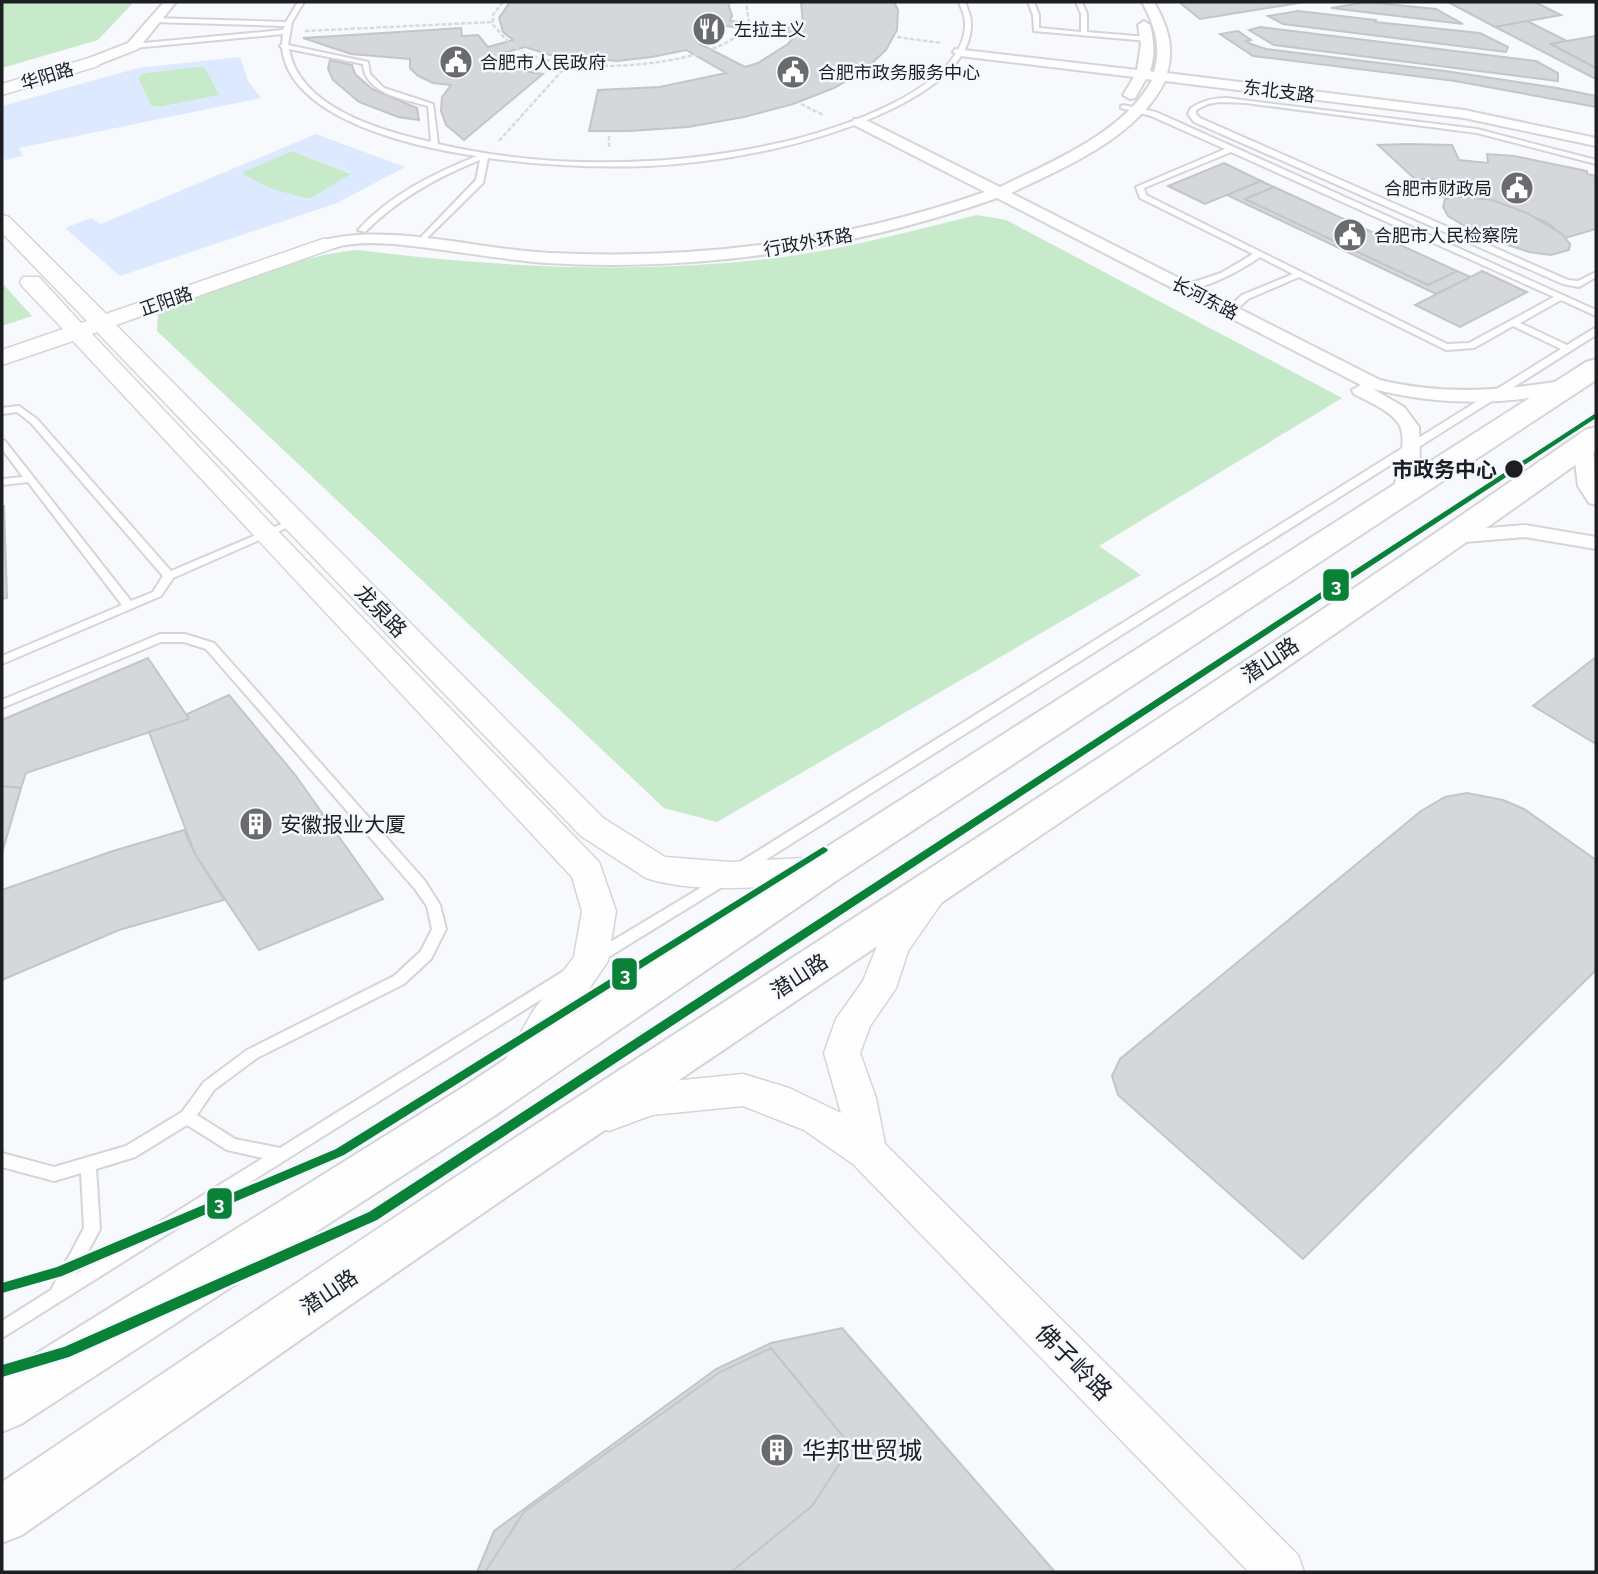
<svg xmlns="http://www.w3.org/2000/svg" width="1598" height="1574" viewBox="0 0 1598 1574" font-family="Raleway,'Noto Sans SC',sans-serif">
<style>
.green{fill:#c6eaca}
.water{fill:#dce9fe;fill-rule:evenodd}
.building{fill:#d5d7da;stroke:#c3c5c8;stroke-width:2;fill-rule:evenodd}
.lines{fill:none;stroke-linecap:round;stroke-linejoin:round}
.service-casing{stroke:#d4d5d8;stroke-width:4}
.minor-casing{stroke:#d4d5d8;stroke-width:4}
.tertiary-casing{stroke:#d4d5d8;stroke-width:3}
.primary-casing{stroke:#d4d5d8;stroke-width:4}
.path{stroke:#d9dada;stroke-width:2.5;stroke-dasharray:4.5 2;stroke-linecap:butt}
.service{fill:#fefeff;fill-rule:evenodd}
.minor{fill:#fefeff;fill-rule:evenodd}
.tertiary{fill:#fefeff;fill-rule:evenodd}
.primary{fill:#fefeff;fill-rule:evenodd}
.metro-1-casing{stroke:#f5f8fe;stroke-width:5}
.metro-1{fill:#098137;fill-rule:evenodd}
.stop-dot{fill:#1c1e21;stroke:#f5f8fe;stroke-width:2.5}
.labels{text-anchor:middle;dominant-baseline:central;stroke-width:5;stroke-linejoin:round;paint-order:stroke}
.far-poi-label{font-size:18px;fill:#1c1e21;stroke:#f5f8fe;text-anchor:start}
.far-street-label{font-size:18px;fill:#1c1e21;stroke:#f5f8fe}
.stop-label{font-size:21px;font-weight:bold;fill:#1c1e21;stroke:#f5f8fe;text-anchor:end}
.street-label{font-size:21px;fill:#1c1e21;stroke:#f5f8fe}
.poi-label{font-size:21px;fill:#1c1e21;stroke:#f5f8fe;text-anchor:start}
.near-street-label{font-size:24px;fill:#1c1e21;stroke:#f5f8fe}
.near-poi-label{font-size:24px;fill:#1c1e21;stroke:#f5f8fe;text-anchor:start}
.line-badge{stroke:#f5f8fe;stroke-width:2.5}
.badge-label{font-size:19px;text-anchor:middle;font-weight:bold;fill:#fff}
</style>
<rect width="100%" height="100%" fill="#f7f9fc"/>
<g class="green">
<path d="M 2,2 L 134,2 L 98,40 L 2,68 Z"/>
<path d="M 204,66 L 220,95 L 160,107 L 151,106 L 138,78 L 143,73 Z"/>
<path d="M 292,151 L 352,174 C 339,181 321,197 307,199 C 291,201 259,183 244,175 L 242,172 Z"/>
<path d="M 977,215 L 1006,220 L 1342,398 L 1099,546 L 1141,575 L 717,822 L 664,808 L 157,331 L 158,312 C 222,289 288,257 357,250 C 496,267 635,275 775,258 C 843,250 910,231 977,215 Z"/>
<path d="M 2,283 L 32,316 L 2,326 Z"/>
</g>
<g class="water">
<path d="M 240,57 L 248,81 L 261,98 L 19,148 L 23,156 L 5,160 L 2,156 L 2,106 L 138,68 ZM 204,66 L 219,95 L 160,107 L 151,106 L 138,78 L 143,73 Z"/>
<path d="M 316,134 L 405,167 L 337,203 L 120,276 L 65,228 L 91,218 L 101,224 ZM 292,151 L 351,173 L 351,174 L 309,199 L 269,188 L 244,175 L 243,172 Z"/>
</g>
<g class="building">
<path d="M 510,2 L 737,2 L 728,3 L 732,16 L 730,21 L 800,28 L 803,24 L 801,2 L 894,2 L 898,10 L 897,30 L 886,50 L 865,70 L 834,88 L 793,104 L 744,117 L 688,127 L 630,131 L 589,131 L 598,90 L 660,87 L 726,73 L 686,50 L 652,57 L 617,61 L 550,55 L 525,47 L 500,54 L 532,65 L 523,71 L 543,74 L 464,140 L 446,125 L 441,111 L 442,97 L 451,85 L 433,83 L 418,76 L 410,68 L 410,59 L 351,54 L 303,38 L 461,28 L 462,36 L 478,35 L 488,47 L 513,40 L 503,32 L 499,18 ZM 726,26 L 795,36 L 788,44 L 758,63 L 745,67 L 700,44 Z"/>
<path d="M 1179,2 L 1305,2 L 1200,19 Z"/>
<path d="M 1367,2 L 1436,9 L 1463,24 L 1331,8 Z"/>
<path d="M 1448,2 L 1535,2 L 1561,15 L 1495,27 Z"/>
<path d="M 1298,11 L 1376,20 L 1375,22 L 1480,33 L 1508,47 L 1506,52 L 1283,24 L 1268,16 Z"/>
<path d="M 1527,21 L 1567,41 L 1551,44 L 1596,68 L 1596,79 L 1495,27 Z"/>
<path d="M 1260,27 L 1536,61 L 1558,73 L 1558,81 L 1274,45 L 1249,30 Z"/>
<path d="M 1238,31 L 1251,40 L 1246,41 L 1251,44 L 1266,49 L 1445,71 L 1557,88 L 1596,96 L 1596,107 L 1455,81 L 1253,56 L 1220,34 Z"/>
<path d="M 1596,36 L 1596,68 L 1551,44 L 1567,41 Z"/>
<path d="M 330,60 L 352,65 L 355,74 L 372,89 L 417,108 L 419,120 L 398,117 L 359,102 L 333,80 L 328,69 Z"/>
<path d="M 1407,144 L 1452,145 L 1459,160 L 1488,163 L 1487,154 L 1514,156 L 1587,171 L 1587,174 L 1596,176 L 1596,229 L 1565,238 L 1548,223 L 1492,200 L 1456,196 L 1445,199 L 1432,179 L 1416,180 L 1378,145 Z"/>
<path d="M 1224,163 L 1261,181 L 1205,204 L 1168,186 Z"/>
<path d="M 1261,181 L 1274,187 L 1245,199 L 1428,285 L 1457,271 L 1471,277 L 1436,294 L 1227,195 Z"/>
<path d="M 1274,187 L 1457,271 L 1428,285 L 1245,199 Z"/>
<path d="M 1456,196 L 1492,200 L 1527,213 L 1562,234 L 1570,244 L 1569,250 L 1551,255 L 1529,252 L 1483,237 L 1448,216 L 1443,207 L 1445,199 Z"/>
<path d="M 1482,271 L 1527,292 L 1460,327 L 1415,305 Z"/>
<path d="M 2,506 L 4,506 L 7,598 L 2,599 Z"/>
<path d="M 1596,657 L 1596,744 L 1533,706 Z"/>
<path d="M 148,658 L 189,719 L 26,773 L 21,788 L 2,786 L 2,720 Z"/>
<path d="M 229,695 L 296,776 L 383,899 L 259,950 L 195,854 L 149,732 L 189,719 L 187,714 Z"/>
<path d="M 2,786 L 21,788 L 2,853 Z"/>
<path d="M 1467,793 L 1503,800 L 1524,809 L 1596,860 L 1596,970 L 1303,1259 L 1118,1095 L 1112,1076 L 1120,1059 L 1421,811 L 1445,797 Z"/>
<path d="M 184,830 L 195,854 L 224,900 L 119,930 L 2,980 L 2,890 L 113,851 Z"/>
<path d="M 842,1328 L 1055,1572 L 477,1572 L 494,1531 L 716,1369 L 771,1343 Z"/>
<path d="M 771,1348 L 851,1446 L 812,1506 L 731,1572 L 485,1572 L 524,1512 L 720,1372 Z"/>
</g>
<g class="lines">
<defs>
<g id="service">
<path d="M 298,2 L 304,2 L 292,22 L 288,45 L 368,62 L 370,74 L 384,88 L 433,104 L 438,144 C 507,160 579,165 649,161 C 690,159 730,153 770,145 C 823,135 968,91 965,22 C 965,15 961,8 959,2 L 965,2 C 967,8 971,16 971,22 C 974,94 828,137 773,149 C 732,158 689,164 647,166 C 594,168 541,165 488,158 L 483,183 L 425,240 L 422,240 L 422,236 L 476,180 L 480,160 C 437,177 398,199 365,232 L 358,230 C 390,195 434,173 477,156 C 420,148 290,121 282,48 L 280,46 L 282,44 L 283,34 L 133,48 L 130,46 L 133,44 L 283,30 L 285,26 L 153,22 L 150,20 L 153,18 L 286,22 ZM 289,49 L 363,64 C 365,94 404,99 428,106 L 431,142 C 382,131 299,108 289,49 Z"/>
<path d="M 1028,2 L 1034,2 L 1039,15 L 1039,28 L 1081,32 L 1081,14 L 1076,2 L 1082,2 L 1087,14 L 1087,32 L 1148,37 L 1151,39 L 1148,41 L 1034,31 L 1033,15 Z"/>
<path d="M 1226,98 L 1477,129 L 1596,160 L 1596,164 L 1477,133 L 1246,103 L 1219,102 L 1208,104 L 1196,110 L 1196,114 L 1200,118 L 1568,280 L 1578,281 L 1596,272 L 1596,277 L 1579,287 L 1563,284 L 1194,122 L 1188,114 L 1191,108 C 1202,101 1213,98 1226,98 Z"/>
<path d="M 1123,105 L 1156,112 L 1596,310 L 1596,316 L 1561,300 L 1520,323 L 1567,345 L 1593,329 L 1596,328 L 1596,335 L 745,873 L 735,873 L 734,869 L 735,865 L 1561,349 L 1513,326 L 1474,348 L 1446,350 L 1299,277 L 1248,299 L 1233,313 L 1227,313 L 1227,309 L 1242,295 L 1293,274 L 1260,257 C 1241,270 1205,290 1182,290 L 1182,286 L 1221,273 L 1253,254 L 1140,198 L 1136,187 L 1225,149 L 1151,116 L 1121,108 L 1121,106 ZM 1231,152 L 1554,297 L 1469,343 L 1447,344 L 1146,195 L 1144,188 Z"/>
<path d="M 19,406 L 37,419 L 171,571 L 291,520 L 295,519 L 300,522 L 173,578 L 161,596 L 2,664 L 2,656 L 122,605 L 28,482 L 2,485 L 2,479 L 23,477 L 2,449 L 2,440 L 5,441 L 131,601 L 153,592 L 163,576 L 31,423 L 17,412 L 2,414 L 2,408 Z"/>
<path d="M 160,634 L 185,634 L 214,643 L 425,881 L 440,905 L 446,929 L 431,959 L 404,984 L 257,1058 L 214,1090 L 197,1115 L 235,1139 L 280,1148 L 562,972 L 567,970 L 572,972 L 574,976 L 572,980 L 2,1338 L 2,1321 L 51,1290 L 84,1228 L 81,1173 L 54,1181 L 2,1167 L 2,1153 L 54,1167 L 126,1146 L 182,1112 L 204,1082 L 247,1050 L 394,976 L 421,951 L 432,929 L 427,906 L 415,889 L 206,649 L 184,642 L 161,642 L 2,708 L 2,700 ZM 187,1125 L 227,1150 L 263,1158 L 76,1274 L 100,1229 L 96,1169 L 135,1157 Z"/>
<path d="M 722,875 L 727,876 L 728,880 L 727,884 L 602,961 L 597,962 L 592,961 L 590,957 L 592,953 Z"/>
</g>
<g id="minor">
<path d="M 164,2 L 176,2 L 138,49 L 97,65 L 87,65 L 87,59 L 128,43 Z"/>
<path d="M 1142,2 L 1154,2 C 1167,25 1175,47 1167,73 L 1464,110 L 1596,138 L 1596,146 L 1464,118 L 1165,81 C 1138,137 1064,168 1011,193 L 1380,380 C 1445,396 1504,390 1569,380 L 1575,381 L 1578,385 L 1575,389 C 1508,406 1440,406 1373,389 L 1404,407 L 1419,427 L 1420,470 L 1409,496 L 1395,496 L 1392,492 C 1398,476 1407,442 1400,426 C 1392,411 1369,402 1354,394 L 1352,390 L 1361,385 L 997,198 C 852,249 700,272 547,263 C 496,259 445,249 394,244 C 378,243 362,242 346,245 C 341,245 336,248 331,248 C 325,248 325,247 322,243 L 324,240 C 392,223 480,250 551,253 C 699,260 845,241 985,192 L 854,125 L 854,119 L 864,119 L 1000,187 C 1051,162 1125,132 1152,80 L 1146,79 L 1135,98 L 1130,99 L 1123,95 L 1134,77 L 960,56 L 953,52 L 955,49 L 1137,70 L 1141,44 L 1138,25 L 1144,21 L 1150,25 C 1154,41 1155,55 1150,71 L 1154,72 C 1162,46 1154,24 1142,2 Z"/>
<path d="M 1583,438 L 1593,444 L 1596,505 L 1589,503 L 1578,486 L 1573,444 Z"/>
<path d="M 1525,525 L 1596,537 L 1596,549 L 1525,537 L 1453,543 L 1446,542 L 1443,537 L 1446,532 L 1453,531 Z"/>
</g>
<g id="tertiary">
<path d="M 92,57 L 98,58 L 101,62 L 98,66 L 2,95 L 2,84 Z"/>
<path d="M 2,215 L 9,217 L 106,314 L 323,239 L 337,239 L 340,243 L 337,247 L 116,325 L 603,818 L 665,857 L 729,862 L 822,857 L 834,861 L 839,870 L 834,879 L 822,883 C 767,886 699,895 646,878 L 581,836 L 97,332 L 92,334 L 275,528 L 599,862 L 616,911 L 608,961 L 559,1033 L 528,1087 L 515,1092 L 502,1087 L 496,1076 L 533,1011 L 574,957 L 582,911 L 572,877 L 73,341 L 2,365 L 2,350 L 63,329 L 23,287 L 20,282 L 23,277 L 39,277 L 81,323 L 87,321 L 2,233 Z"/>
<path d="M 932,879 L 944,883 L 949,892 L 908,951 L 896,988 L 870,1026 L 860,1053 L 876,1098 L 885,1144 L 1298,1555 L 1304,1572 L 1249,1572 L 853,1164 L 804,1130 L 743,1106 L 652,1115 L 609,1131 L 596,1126 L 590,1114 L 596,1102 L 652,1083 L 743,1074 L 789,1088 L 841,1113 L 824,1053 L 836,1019 L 863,981 L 881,936 L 920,883 Z"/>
</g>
<g id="primary">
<path d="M 1596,359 L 1596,380 L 836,881 L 494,1116 L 21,1424 L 2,1432 L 2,1375 L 462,1088 L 808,859 L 1586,362 Z"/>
<path d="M 1596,427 L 1596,450 C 1265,687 927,912 590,1140 C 399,1269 211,1403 22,1535 L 2,1543 L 2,1482 C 187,1358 371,1231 558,1110 C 902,886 1248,665 1585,430 Z"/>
</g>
</defs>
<use href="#service" class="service-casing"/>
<use href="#minor" class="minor-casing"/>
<use href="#tertiary" class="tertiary-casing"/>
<use href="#primary" class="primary-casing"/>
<g class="path">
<path d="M 503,2 L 493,15 L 493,25 C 500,32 507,42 516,48 C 560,77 685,68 729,41 C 736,37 743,29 749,23 L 746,2"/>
<path d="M 305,31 L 493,22"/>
<path d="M 897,37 L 941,43"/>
<path d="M 801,104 L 823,115"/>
<path d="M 609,136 L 609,149"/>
<path d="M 499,141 L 568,64"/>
</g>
<use href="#service" class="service"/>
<use href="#minor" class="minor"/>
<use href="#tertiary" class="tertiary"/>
<use href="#primary" class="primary"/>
<defs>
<g id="metro-1">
<path d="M 1596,413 L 1596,418 L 377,1220 L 69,1357 L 2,1377 L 2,1365 L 64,1347 L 369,1212 Z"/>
<path d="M 823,847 L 826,848 L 828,850 L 826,852 L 344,1155 L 62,1276 L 2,1293 L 2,1283 L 57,1267 L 336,1149 Z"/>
</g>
</defs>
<use href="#metro-1" class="metro-1-casing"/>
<use href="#metro-1" class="metro-1"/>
</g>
<defs>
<symbol id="restaurant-disc" viewBox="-11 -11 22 22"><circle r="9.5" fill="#696b6e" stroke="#f5f8fe"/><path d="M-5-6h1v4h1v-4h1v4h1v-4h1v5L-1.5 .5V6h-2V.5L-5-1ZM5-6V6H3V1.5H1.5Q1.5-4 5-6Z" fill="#fff"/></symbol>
<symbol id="civic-disc" viewBox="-11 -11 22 22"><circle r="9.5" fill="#696b6e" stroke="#f5f8fe"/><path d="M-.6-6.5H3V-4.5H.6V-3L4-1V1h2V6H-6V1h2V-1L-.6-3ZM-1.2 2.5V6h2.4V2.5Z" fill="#fff"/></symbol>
<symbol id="building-disc" viewBox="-11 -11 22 22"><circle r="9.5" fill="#696b6e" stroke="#f5f8fe"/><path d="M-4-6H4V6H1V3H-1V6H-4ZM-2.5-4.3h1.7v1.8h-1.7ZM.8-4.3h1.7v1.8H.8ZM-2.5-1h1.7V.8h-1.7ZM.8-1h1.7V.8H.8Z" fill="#fff"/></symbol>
</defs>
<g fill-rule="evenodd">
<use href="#restaurant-disc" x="690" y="10" width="38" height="38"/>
<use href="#civic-disc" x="437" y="43" width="38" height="38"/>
<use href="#civic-disc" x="774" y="53" width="38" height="38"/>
<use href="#civic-disc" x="1498" y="169" width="38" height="38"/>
<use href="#civic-disc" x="1331" y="216" width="38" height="38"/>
<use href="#building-disc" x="237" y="805" width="38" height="38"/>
<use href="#building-disc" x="758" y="1431" width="38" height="38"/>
</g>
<circle class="stop-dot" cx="1514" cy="469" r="10"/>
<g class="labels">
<g class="far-poi-label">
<text x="734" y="29">左拉主义</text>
<text x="480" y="62">合肥市人民政府</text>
<text x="818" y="72">合肥市政务服务中心</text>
<text x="1492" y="188" text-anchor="end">合肥市财政局</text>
<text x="1374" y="235">合肥市人民检察院</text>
</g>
<g class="far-street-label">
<text transform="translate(47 76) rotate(-17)">华阳路</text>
<text transform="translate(1279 91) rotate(7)">东北支路</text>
<text transform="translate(808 242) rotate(-10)">行政外环路</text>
<text transform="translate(1205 298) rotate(27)">长河东路</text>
<text transform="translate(166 301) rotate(-19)">正阳路</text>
</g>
<g class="stop-label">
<text x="1497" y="469">市政务中心</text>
</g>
<g class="street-label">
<text transform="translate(381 611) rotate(46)">龙泉路</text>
<text transform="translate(1270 660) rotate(-34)">潜山路</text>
<text transform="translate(799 976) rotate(-33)">潜山路</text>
<text transform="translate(329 1292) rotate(-34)">潜山路</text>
</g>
<g class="poi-label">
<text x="280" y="824">安徽报业大厦</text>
</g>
<g class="near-street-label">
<text transform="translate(1074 1362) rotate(45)">佛子岭路</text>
</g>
<g class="near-poi-label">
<text x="802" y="1450">华邦世贸城</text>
</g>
</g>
<g class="line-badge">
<rect x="1322" y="568" width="28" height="34" rx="7" fill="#098137"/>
<rect x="611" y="957" width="27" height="34" rx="7" fill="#098137"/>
<rect x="206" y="1187" width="27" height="33" rx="7" fill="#098137"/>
</g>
<g class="badge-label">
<text x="1336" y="592">3</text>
<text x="625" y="981">3</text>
<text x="219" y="1210">3</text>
</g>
<rect width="1598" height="1574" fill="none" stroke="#1c1e21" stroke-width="7"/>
</svg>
